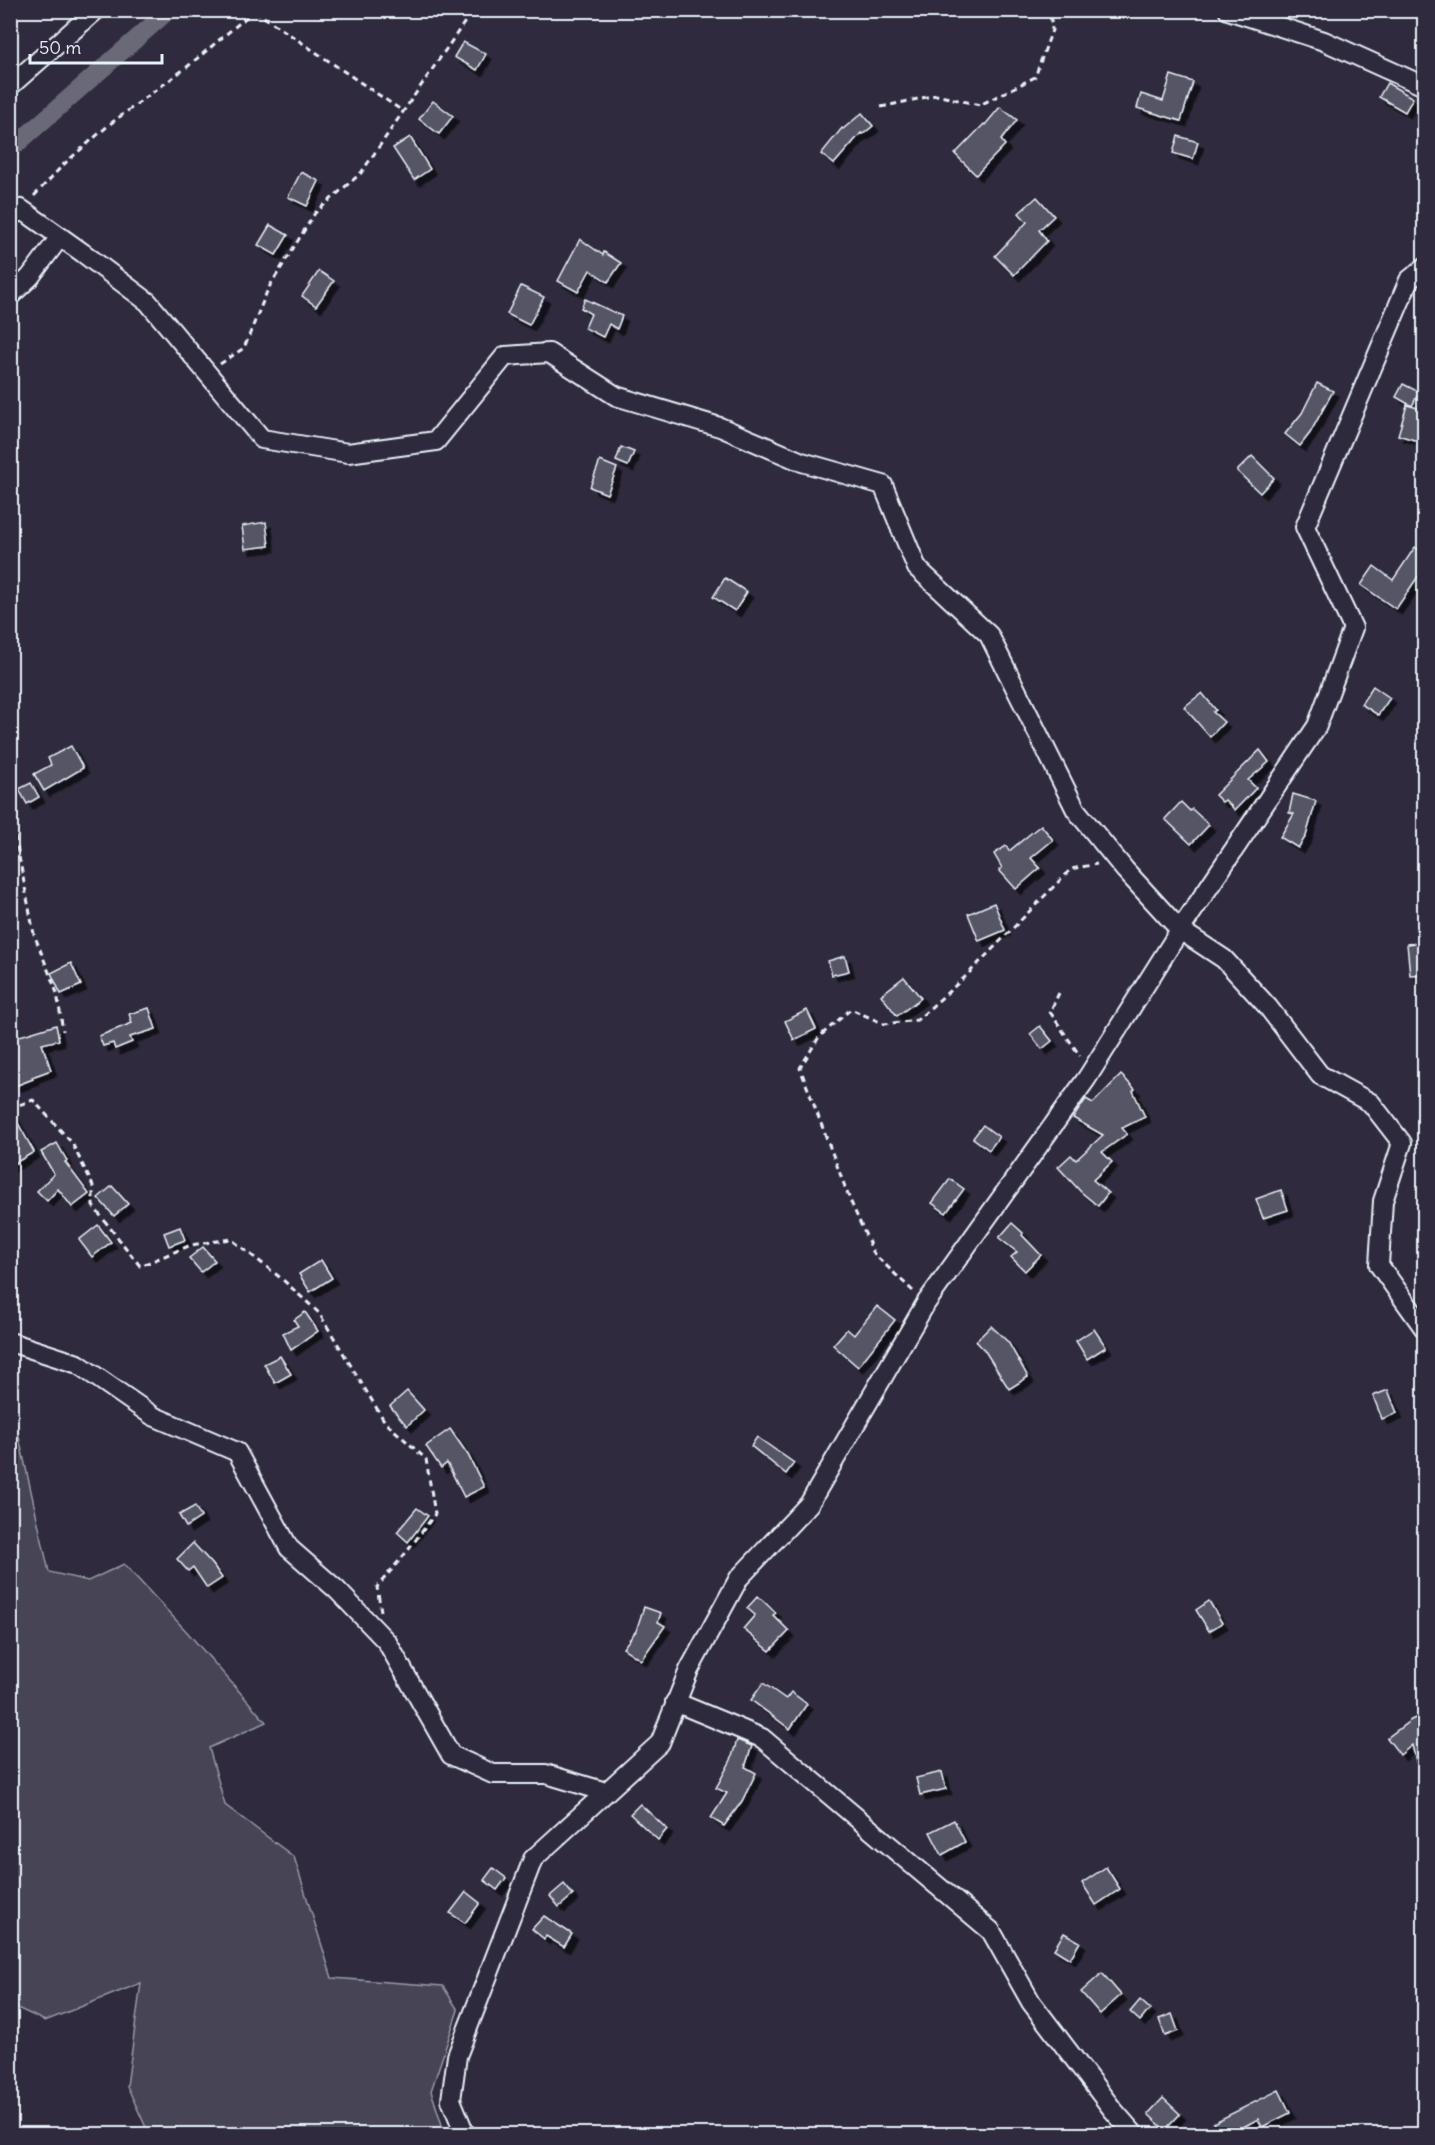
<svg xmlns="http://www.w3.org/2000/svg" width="1435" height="2145" viewBox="0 0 1435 2145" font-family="Delius,sans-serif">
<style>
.green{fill:#464455;stroke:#979aa6;stroke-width:1.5}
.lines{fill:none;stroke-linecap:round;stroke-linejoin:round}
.canal{stroke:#696978;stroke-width:18}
.building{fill:#575565;stroke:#e8f1f8;stroke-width:1.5;filter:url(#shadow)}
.minor-casing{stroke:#e8f1f8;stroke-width:22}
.path{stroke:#e8f1f8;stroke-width:3;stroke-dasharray:6 4.5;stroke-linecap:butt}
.minor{stroke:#2f2a3d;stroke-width:18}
</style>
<defs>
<filter id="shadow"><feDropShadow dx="5.5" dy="5.5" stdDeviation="0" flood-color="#0009"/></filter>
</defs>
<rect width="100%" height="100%" fill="#2f2a3d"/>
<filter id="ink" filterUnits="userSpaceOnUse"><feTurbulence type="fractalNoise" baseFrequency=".0167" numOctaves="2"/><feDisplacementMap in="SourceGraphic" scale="12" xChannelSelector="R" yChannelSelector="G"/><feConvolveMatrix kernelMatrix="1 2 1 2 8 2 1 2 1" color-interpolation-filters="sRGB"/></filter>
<g filter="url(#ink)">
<path class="green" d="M 10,1427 L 17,1428 L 49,1572 L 88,1581 L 124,1564 L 188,1633 L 266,1722 L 209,1748 L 225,1805 L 294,1857 L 332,1978 L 443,1986 L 458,2010 L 431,2091 L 445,2134 L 149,2134 L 127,2086 L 141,1983 L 45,2021 L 11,2005 Z"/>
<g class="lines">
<path class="canal" d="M 10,150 L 169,10"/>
</g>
<g class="building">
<path d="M 463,42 L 486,54 L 477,70 L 454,57 Z"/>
<path d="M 1171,75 L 1193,82 L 1181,121 L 1137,108 L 1141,94 L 1163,101 Z"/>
<path d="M 1387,83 L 1413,98 L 1405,112 L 1379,97 Z"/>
<path d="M 433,101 L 453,116 L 439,134 L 419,119 Z"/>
<path d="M 1000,107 L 1017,120 L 1001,140 L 1005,145 L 976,175 L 955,154 L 984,124 L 985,125 Z"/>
<path d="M 862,113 L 873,126 L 863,134 L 861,133 L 834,164 L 821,154 L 842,128 L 843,129 Z"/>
<path d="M 1178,136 L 1198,142 L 1193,159 L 1173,153 Z"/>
<path d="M 410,137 L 430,169 L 414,180 L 393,148 Z"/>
<path d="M 301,172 L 319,181 L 307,206 L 288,197 Z"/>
<path d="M 1037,197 L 1054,216 L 1039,230 L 1047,241 L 1014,275 L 995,256 L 1027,222 L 1019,213 Z"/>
<path d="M 270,225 L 288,235 L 276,255 L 258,245 Z"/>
<path d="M 580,239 L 603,255 L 604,252 L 621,263 L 608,282 L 590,270 L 578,292 L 558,281 Z"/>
<path d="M 319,271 L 334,281 L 316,306 L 302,296 Z"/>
<path d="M 521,286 L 544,297 L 529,325 L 507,314 Z"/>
<path d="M 585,299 L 622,316 L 617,329 L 609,324 L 603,337 L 585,328 L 591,314 L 581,308 Z"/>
<path d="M 1317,383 L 1333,391 L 1310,433 L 1300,446 L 1285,434 L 1302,413 Z"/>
<path d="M 1403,384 L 1419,392 L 1412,406 L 1396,397 Z"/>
<path d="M 1407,405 L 1425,410 L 1425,430 L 1421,442 L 1398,435 Z"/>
<path d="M 621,447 L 634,452 L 628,466 L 616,461 Z"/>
<path d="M 1252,456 L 1274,478 L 1260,493 L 1237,471 Z"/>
<path d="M 600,461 L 617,468 L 607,494 L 590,487 Z"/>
<path d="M 266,522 L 269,546 L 245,549 L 242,526 Z"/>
<path d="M 1415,547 L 1425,554 L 1425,579 L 1419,575 L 1396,609 L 1361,585 L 1374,566 L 1393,580 Z"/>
<path d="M 725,578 L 747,592 L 735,611 L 713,597 Z"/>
<path d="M 1373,686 L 1390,698 L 1378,715 L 1361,704 Z"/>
<path d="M 1202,693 L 1216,710 L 1213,712 L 1224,722 L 1210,737 L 1184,707 Z"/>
<path d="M 71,746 L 83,768 L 44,791 L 34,774 L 51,765 L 48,758 Z"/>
<path d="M 1260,750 L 1269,762 L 1248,780 L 1256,788 L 1235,810 L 1225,800 L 1222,802 L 1215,795 Z"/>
<path d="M 31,783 L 39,797 L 27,804 L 19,789 Z"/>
<path d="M 1293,794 L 1316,801 L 1306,836 L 1298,848 L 1280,837 L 1294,814 L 1289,813 Z"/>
<path d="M 1181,802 L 1190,811 L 1192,809 L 1209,825 L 1191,844 L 1165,819 Z"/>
<path d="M 1041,825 L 1053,840 L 1031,858 L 1040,868 L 1016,889 L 999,870 L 1002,868 L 994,854 L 1006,846 L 1009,851 Z"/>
<path d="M 994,903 L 1005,930 L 979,941 L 968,914 Z"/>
<path d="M 1425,942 L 1425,974 L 1410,975 L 1407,944 Z"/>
<path d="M 845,956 L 849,971 L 832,975 L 828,961 Z"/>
<path d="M 71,963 L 81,985 L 61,994 L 51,973 Z"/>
<path d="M 904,977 L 921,998 L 897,1016 L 881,995 Z"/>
<path d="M 149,1008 L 156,1029 L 130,1037 L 132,1042 L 115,1049 L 113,1043 L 103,1046 L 99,1036 L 132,1023 L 129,1014 Z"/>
<path d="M 807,1010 L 816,1029 L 794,1040 L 785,1021 Z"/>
<path d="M 56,1025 L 59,1040 L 42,1044 L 51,1070 L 32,1077 L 33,1079 L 15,1086 L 10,1076 L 10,1039 Z"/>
<path d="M 1040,1026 L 1052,1041 L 1042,1049 L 1030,1034 Z"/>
<path d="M 1121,1075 L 1135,1089 L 1133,1091 L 1145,1117 L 1122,1128 L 1127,1134 L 1102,1152 L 1112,1162 L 1093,1180 L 1108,1193 L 1098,1206 L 1081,1192 L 1058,1167 L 1071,1155 L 1076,1160 L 1103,1135 L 1073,1118 L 1086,1099 L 1093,1103 Z"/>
<path d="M 10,1109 L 34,1152 L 10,1166 Z"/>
<path d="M 983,1125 L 999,1137 L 989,1150 L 973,1138 Z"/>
<path d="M 57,1143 L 67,1161 L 65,1162 L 89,1194 L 72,1207 L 58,1189 L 47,1201 L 37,1191 L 54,1174 L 41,1152 Z"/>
<path d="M 950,1179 L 964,1189 L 946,1213 L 932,1203 Z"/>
<path d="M 112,1186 L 128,1204 L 114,1216 L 98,1198 Z"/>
<path d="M 1281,1190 L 1288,1210 L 1263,1218 L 1256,1199 Z"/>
<path d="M 1012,1223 L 1023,1233 L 1022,1235 L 1041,1255 L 1025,1271 L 1011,1257 L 1017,1252 L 999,1238 Z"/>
<path d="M 98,1225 L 111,1242 L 92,1257 L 79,1240 Z"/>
<path d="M 180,1227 L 185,1240 L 169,1246 L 164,1233 Z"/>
<path d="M 203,1247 L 215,1261 L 201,1272 L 189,1258 Z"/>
<path d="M 321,1260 L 332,1278 L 310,1292 L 299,1274 Z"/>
<path d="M 877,1306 L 895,1320 L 858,1367 L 833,1345 L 847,1329 L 854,1335 Z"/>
<path d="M 305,1312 L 318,1331 L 291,1350 L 283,1333 L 298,1326 L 294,1320 Z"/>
<path d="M 991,1326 L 1008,1342 L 1028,1377 L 1009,1389 L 985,1351 L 976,1341 Z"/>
<path d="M 1094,1329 L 1106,1347 L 1087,1359 L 1076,1341 Z"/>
<path d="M 280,1356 L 291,1374 L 275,1383 L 264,1364 Z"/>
<path d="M 1388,1390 L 1397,1413 L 1382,1419 L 1373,1396 Z"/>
<path d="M 407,1391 L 424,1410 L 407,1426 L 390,1406 Z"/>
<path d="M 450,1429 L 468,1455 L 484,1487 L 464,1497 L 447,1463 L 441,1468 L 426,1446 Z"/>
<path d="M 757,1437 L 794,1463 L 786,1474 L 751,1446 Z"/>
<path d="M 195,1506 L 201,1517 L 186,1527 L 179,1515 Z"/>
<path d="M 417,1508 L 428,1516 L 408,1542 L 397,1532 Z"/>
<path d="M 193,1543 L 213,1565 L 222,1578 L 207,1588 L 193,1567 L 188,1571 L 177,1559 Z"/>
<path d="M 758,1596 L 776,1613 L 773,1615 L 789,1631 L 770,1651 L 743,1629 L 755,1615 L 747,1608 Z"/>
<path d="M 1209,1601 L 1222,1623 L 1209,1631 L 1196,1610 Z"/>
<path d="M 644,1607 L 661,1613 L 658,1622 L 665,1626 L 641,1660 L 623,1648 L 636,1631 Z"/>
<path d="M 763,1683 L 786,1699 L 791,1692 L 807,1704 L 790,1729 L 751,1700 Z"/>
<path d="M 1425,1714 L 1425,1772 L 1419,1773 L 1412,1745 L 1400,1755 L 1387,1738 L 1411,1720 Z"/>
<path d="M 737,1740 L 752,1746 L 745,1767 L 756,1773 L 742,1801 L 724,1826 L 711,1818 L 727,1793 L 716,1788 L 731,1760 Z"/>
<path d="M 942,1772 L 946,1789 L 920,1795 L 916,1778 Z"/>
<path d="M 640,1804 L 667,1829 L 658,1840 L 630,1814 Z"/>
<path d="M 954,1820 L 965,1842 L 942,1855 L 930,1832 Z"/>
<path d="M 1106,1867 L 1120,1889 L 1096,1905 L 1082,1883 Z"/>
<path d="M 493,1868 L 506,1878 L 497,1890 L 484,1880 Z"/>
<path d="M 564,1884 L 573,1895 L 559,1907 L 550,1896 Z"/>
<path d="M 466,1892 L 480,1903 L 465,1923 L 450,1913 Z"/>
<path d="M 544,1916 L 572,1934 L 564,1947 L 546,1936 L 544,1939 L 532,1929 Z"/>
<path d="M 1064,1933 L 1080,1942 L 1070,1959 L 1054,1949 Z"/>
<path d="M 1102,1973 L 1121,1995 L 1100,2014 L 1081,1992 Z"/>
<path d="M 1140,2000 L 1150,2009 L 1140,2021 L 1130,2012 Z"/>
<path d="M 1172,2014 L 1178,2031 L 1165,2036 L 1159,2019 Z"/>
<path d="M 1279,2090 L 1290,2113 L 1262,2127 L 1258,2119 L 1230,2134 L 1220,2134 L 1213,2123 Z"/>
<path d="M 1163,2098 L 1180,2114 L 1165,2130 L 1148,2114 Z"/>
</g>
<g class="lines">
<defs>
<g id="minor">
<path d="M 1228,10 L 1324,41 L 1424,86"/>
<path d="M 10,86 L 96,10"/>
<path d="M 10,217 L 21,209 L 83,253 L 148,302 L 262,439 L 348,453 L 436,441 L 505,356 L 549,353 L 616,396 L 720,427 L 802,462 L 883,485 L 917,568 L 989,635 L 1076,810 L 1125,870 L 1180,930 L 1224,959 L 1268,1007 L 1320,1075 L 1371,1103 L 1402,1143 L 1383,1201 L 1379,1265 L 1424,1328"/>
<path d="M 10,296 L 30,277 L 60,237"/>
<path d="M 10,1342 L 78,1364 L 153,1416 L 237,1452 L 289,1548 L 337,1590 L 387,1642 L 451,1755 L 493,1774 L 546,1774 L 606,1792"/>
<path d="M 675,1702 L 762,1738 L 991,1931 L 1031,2002 L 1113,2110 L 1134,2134"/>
<path d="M 465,2134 L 451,2100 L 457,2056 L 533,1859 L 660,1743 L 689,1670 L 739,1578 L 809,1504 L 926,1303 L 1087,1078 L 1180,930 L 1317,726 L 1353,628 L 1305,527 L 1409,280 L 1424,268"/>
</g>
</defs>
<use href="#minor" class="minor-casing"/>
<g class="path">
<path d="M 255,11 L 404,112"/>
<path d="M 881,107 L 936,95 L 980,105 L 1035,77 L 1052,30 L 1050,10"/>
<path d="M 34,196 L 63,165 L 110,124 L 187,67 L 255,10"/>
<path d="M 220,364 L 244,348 L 268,289 L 315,213 L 361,173 L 473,10"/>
<path d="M 10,828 L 14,831 L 34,934 L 57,993 L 63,1031"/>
<path d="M 1059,993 L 1050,1012 L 1080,1056"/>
<path d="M 10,1108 L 33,1100 L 72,1143 L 93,1186 L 93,1206 L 140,1266 L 191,1245 L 231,1239 L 282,1279 L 319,1313 L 385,1422 L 426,1459 L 435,1514 L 409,1549 L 377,1587 L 381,1611"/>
<path d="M 913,1291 L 874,1254 L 850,1200 L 800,1068 L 819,1037 L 851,1009 L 884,1024 L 917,1020 L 965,977 L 1071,869 L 1097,864"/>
</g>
<use href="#minor" class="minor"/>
</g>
</g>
<rect width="1435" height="2145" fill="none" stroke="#2f2a3d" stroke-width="36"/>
<rect x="18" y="18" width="1399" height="2109" fill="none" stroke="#e8f1f8" stroke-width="2" filter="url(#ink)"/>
<path d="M30 54v9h132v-9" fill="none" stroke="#e8f1f8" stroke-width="3"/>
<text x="39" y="54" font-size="18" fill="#e8f1f8" stroke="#2f2a3d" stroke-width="4.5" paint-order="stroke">50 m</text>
</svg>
